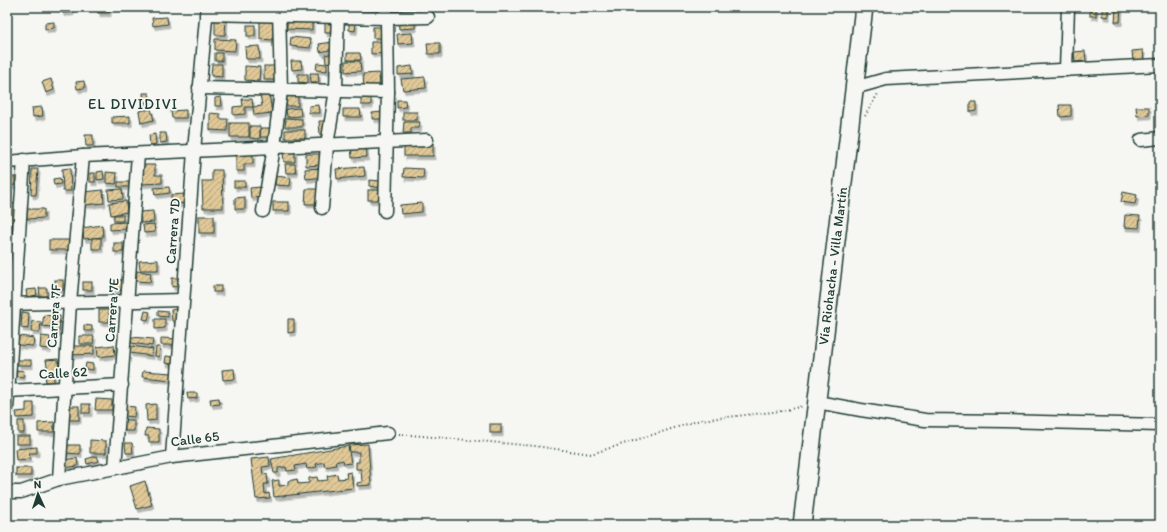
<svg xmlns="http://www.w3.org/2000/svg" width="1167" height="532" viewBox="0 0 1167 532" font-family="Itim,sans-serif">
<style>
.building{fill:url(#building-hatch);stroke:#1f3d34;filter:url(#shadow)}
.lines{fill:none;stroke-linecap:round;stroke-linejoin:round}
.minor-casing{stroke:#1f3d34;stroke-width:15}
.secondary-casing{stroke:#1f3d34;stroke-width:20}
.path{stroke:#1f3d34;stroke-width:2;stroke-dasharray:1 3;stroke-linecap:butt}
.minor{stroke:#f6f6f2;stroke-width:12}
.secondary{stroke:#f6f6f2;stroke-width:17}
.labels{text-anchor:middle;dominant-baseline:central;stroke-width:3.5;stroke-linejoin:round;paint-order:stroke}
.street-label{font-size:14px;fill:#1f3d34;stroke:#f6f6f2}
.neighbourhood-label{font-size:15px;letter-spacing:1px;fill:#1f3d34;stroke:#f6f6f2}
</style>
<defs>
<pattern id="building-hatch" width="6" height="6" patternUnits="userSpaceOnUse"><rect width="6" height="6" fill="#e1c897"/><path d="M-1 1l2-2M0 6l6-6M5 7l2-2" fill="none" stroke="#b6a47c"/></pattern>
<filter id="shadow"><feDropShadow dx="2" dy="3.5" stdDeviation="0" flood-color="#0004"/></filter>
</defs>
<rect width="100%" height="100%" fill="#f6f6f2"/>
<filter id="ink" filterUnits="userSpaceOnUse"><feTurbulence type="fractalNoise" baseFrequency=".025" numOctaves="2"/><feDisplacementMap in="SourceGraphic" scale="8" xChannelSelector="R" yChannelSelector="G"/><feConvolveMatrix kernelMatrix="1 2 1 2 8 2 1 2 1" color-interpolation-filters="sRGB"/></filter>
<g filter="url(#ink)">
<g class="building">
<path d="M 62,7 L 72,7 L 72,12 L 62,13 Z"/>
<rect x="98" y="7" width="11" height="6"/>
<rect x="390" y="7" width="12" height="7"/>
<path d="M 418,7 L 429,7 L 429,11 L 419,12 Z"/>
<rect x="1090" y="7" width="6" height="9"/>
<path d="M 1102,7 L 1108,7 L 1108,17 L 1102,16 Z"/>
<path d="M 1116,7 L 1121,7 L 1120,22 L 1115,22 Z"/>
<path d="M 167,17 L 168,24 L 153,26 L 152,18 Z"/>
<path d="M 215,18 L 226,18 L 225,35 L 215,35 Z"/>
<path d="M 287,18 L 312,18 L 312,30 L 287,29 Z"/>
<path d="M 398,19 L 415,19 L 415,28 L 399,29 Z"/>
<path d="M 260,20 L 274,20 L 273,40 L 260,39 Z"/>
<path d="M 325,21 L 337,22 L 337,33 L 325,33 Z"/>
<path d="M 54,22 L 54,28 L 45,29 L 45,23 Z"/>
<path d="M 349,22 L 356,23 L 355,31 L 349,30 Z"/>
<rect x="247" y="25" width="8" height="11"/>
<rect x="373" y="27" width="11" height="11"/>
<path d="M 412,33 L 413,43 L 398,44 L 397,34 Z"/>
<path d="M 291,37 L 311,39 L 310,48 L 290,46 Z"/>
<path d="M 215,39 L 236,40 L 235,51 L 215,50 Z"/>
<path d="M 333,42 L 334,49 L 320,52 L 319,44 Z"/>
<path d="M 371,42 L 385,42 L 386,53 L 371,54 Z"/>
<path d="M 427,43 L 440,43 L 440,54 L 428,54 Z"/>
<path d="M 259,46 L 260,59 L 246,59 L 245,47 Z"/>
<path d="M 1143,50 L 1144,60 L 1133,61 L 1132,51 Z"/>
<path d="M 1085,51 L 1086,61 L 1075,62 L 1074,52 Z"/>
<rect x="215" y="53" width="7" height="8"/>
<path d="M 334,53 L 336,61 L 326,63 L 325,55 Z"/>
<path d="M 347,53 L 360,53 L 361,60 L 347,60 Z"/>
<path d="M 291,61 L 301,61 L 302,69 L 292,70 Z"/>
<path d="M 345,61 L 360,61 L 361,71 L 345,72 Z"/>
<path d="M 317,63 L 327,64 L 327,71 L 316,70 Z"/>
<path d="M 212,64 L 222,64 L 222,77 L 211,76 Z"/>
<path d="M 245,66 L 260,67 L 259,81 L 245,80 Z"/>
<rect x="264" y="66" width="13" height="14"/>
<path d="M 412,66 L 413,74 L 398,75 L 398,68 Z"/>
<path d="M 310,73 L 318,73 L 319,82 L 311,82 Z"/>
<path d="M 379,73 L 380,88 L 364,89 L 363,74 Z"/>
<path d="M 298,74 L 308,74 L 308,83 L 298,82 Z"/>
<path d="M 425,77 L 426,88 L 403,90 L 401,79 Z"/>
<path d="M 51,79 L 54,90 L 46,93 L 42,82 Z"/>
<path d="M 84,81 L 85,88 L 77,89 L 76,82 Z"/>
<path d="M 143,93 L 149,93 L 150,102 L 144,103 Z"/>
<path d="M 269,93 L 272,113 L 254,115 L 253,107 L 262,106 L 260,94 Z"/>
<rect x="286" y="95" width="12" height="11"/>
<path d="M 221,97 L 222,106 L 215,106 L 215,98 Z"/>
<path d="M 361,97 L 371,98 L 371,105 L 361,105 Z"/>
<path d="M 242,99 L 252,99 L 253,107 L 245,107 L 245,114 L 233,115 L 233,107 L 243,106 Z"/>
<path d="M 397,100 L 405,100 L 406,107 L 397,108 Z"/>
<path d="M 970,102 L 976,102 L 976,111 L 970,112 Z"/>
<path d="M 319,105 L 320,113 L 309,113 L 309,106 Z"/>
<path d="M 1059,105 L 1071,105 L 1071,116 L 1060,117 Z"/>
<path d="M 42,107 L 43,116 L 33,117 L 32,108 Z"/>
<path d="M 1136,107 L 1149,107 L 1149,115 L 1137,116 Z"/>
<path d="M 300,108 L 301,116 L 287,117 L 286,109 Z"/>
<path d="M 151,109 L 154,120 L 141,123 L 139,111 Z"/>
<path d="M 343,109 L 360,109 L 361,117 L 343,117 Z"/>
<path d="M 186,110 L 186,118 L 172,118 L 171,111 Z"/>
<path d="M 382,112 L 383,119 L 372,119 L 372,113 Z"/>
<rect x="403" y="112" width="14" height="8"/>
<path d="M 210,113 L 220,114 L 220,119 L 228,119 L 227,131 L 210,130 Z"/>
<path d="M 130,116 L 130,123 L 112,123 L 112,117 Z"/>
<path d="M 286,118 L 302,119 L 302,127 L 285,127 Z"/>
<path d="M 319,121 L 327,121 L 327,135 L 320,135 Z"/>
<path d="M 404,122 L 420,122 L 419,128 L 411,128 L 411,133 L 403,133 Z"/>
<rect x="230" y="123" width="19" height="14"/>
<path d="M 250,126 L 260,126 L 260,139 L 250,138 Z"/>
<path d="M 261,128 L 271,128 L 270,137 L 260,137 Z"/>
<rect x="285" y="130" width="20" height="8"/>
<path d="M 160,133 L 166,133 L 167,142 L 160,143 Z"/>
<path d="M 155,134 L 156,144 L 150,145 L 149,135 Z"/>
<path d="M 85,135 L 93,135 L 93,146 L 86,146 Z"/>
<rect x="404" y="143" width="29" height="13"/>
<path d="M 366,144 L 367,157 L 352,158 L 351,146 Z"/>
<path d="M 295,151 L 295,162 L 284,162 L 283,152 Z"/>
<path d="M 236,154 L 253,154 L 253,164 L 244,164 L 244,171 L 236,171 Z"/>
<path d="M 306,154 L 321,154 L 321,165 L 306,166 Z"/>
<path d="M 285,164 L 295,164 L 296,173 L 286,173 Z"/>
<path d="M 141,165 L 155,165 L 155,175 L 162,175 L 162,183 L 142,184 Z"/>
<path d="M 364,167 L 365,176 L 337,179 L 336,169 Z"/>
<path d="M 70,168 L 71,191 L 63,191 L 62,169 Z"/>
<path d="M 324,168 L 324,177 L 306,179 L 305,169 Z"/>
<path d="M 404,168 L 424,169 L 423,178 L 403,177 Z"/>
<path d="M 32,169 L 38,169 L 36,195 L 31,195 Z"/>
<path d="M 212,170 L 222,170 L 223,208 L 203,208 L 202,181 L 212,181 Z"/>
<path d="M 103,171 L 104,179 L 97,180 L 97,172 Z"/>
<path d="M 106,172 L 117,173 L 116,184 L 106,183 Z"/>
<rect x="90" y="173" width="5" height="9"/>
<path d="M 276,176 L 291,178 L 290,186 L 275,185 Z"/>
<path d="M 8,177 L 15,177 L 15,185 L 8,186 Z"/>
<path d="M 60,178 L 61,184 L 54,185 L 53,179 Z"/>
<path d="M 369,180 L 381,181 L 381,188 L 369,186 Z"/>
<rect x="234" y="181" width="11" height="6"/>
<rect x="118" y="182" width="11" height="5"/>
<path d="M 169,187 L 170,193 L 155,195 L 154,188 Z"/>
<path d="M 261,187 L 261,197 L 251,198 L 250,188 Z"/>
<path d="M 122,189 L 123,199 L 109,200 L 108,190 Z"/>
<path d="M 306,189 L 317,189 L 317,204 L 305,204 Z"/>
<path d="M 103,190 L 104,203 L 85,205 L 84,192 Z"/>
<rect x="368" y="190" width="14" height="10"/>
<path d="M 1123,192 L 1137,195 L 1135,204 L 1121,202 Z"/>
<path d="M 184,194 L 185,203 L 172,205 L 171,195 Z"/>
<path d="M 245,197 L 245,209 L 235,209 L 235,198 Z"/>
<path d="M 126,201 L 127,212 L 111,215 L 109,203 Z"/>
<rect x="273" y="202" width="16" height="9"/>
<path d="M 7,203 L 16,204 L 14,224 L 7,224 Z"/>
<path d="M 422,203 L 422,212 L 401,214 L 400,205 Z"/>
<path d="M 27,209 L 44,209 L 44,218 L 27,219 Z"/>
<path d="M 153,211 L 154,222 L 141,223 L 140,212 Z"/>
<rect x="114" y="215" width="9" height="6"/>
<path d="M 1125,215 L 1140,216 L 1139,228 L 1124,227 Z"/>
<rect x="199" y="216" width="15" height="17"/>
<path d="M 126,222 L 126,229 L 110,230 L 110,223 Z"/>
<path d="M 154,224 L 155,232 L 144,233 L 143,225 Z"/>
<path d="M 102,225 L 103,237 L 84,239 L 82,228 Z"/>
<rect x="92" y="238" width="9" height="11"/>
<rect x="49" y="240" width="22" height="10"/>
<rect x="114" y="243" width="9" height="9"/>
<path d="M 158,260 L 158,270 L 140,270 L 139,261 Z"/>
<path d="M 137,271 L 151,273 L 150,282 L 136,281 Z"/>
<path d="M 172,278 L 178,278 L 178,286 L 172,287 Z"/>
<rect x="55" y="280" width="8" height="10"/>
<path d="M 113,280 L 122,280 L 123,290 L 114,290 Z"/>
<rect x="83" y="282" width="9" height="8"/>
<rect x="213" y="286" width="8" height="6"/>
<path d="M 39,288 L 47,288 L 47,296 L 40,296 Z"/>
<path d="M 36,289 L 37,295 L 27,297 L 26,290 Z"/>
<path d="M 176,309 L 178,321 L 172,321 L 171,310 Z"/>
<rect x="99" y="310" width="10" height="12"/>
<path d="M 145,311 L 150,312 L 148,320 L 143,319 Z"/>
<path d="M 158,311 L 168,312 L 168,317 L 158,316 Z"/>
<path d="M 22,312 L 29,313 L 28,329 L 21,328 Z"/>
<path d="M 44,315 L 52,316 L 51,327 L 42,326 Z"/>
<path d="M 53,316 L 60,316 L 59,332 L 52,332 Z"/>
<path d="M 155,319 L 165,319 L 165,328 L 155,329 Z"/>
<path d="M 288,319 L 294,319 L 294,332 L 288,333 Z"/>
<path d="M 32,321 L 41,322 L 40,332 L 31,332 Z"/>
<path d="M 84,325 L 92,326 L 92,331 L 84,331 Z"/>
<path d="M 19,336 L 34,338 L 33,346 L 18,345 Z"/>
<path d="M 41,336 L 50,337 L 49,349 L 40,348 Z"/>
<path d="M 79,336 L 94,336 L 93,344 L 79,344 Z"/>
<path d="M 132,337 L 153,339 L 152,346 L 131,343 Z"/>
<path d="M 161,338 L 179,339 L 179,345 L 161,345 Z"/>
<path d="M 114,345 L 115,355 L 98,357 L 97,347 Z"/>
<path d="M 72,346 L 94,346 L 94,354 L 72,355 Z"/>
<path d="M 131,346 L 153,349 L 152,356 L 130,353 Z"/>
<path d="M 156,347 L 160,347 L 159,357 L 155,356 Z"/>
<path d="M 166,356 L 173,357 L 172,364 L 165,363 Z"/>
<path d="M 58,359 L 59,371 L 48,372 L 46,360 Z"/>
<rect x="18" y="360" width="13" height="5"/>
<path d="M 86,363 L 93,364 L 93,370 L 85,369 Z"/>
<path d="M 234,369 L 235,379 L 223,380 L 222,370 Z"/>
<path d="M 17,370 L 24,371 L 23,377 L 16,376 Z"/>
<path d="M 143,371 L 172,373 L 172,380 L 142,377 Z"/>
<path d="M 45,375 L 54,375 L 54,382 L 46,382 Z"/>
<path d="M 187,393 L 197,393 L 197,398 L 188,399 Z"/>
<path d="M 219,398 L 220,404 L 211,405 L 210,399 Z"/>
<path d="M 96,399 L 112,400 L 112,410 L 95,410 Z"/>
<path d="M 26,403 L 34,403 L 34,417 L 17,418 L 16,412 L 26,411 Z"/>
<rect x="82" y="404" width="8" height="9"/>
<path d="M 156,404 L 156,420 L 147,421 L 146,405 Z"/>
<rect x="69" y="406" width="10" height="14"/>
<path d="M 125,406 L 135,407 L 134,417 L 125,416 Z"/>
<path d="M 124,420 L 134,420 L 134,431 L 125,431 Z"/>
<rect x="18" y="421" width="6" height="12"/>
<path d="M 54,422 L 54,432 L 38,432 L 38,423 Z"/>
<rect x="490" y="424" width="11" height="9"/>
<path d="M 146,428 L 159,429 L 159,442 L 149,442 L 149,436 L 145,436 Z"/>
<rect x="16" y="436" width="14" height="8"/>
<path d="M 90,440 L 106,441 L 106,453 L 90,453 Z"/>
<path d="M 125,443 L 132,443 L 133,453 L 126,453 Z"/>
<path d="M 368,444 L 371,485 L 357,486 L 357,483 L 362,482 L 361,469 L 356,469 L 356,462 L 359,462 L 359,452 L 350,452 L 349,445 Z"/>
<path d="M 65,445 L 80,445 L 80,454 L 65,453 Z"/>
<path d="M 348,446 L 351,463 L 344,464 L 343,460 L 335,462 L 336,465 L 325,467 L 324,462 L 316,464 L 317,467 L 307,469 L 306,464 L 295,466 L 296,470 L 287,471 L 286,467 L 278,468 L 278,473 L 274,473 L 271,459 Z"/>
<path d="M 37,447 L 37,453 L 29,453 L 30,459 L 16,460 L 15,449 Z"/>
<path d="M 97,456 L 99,461 L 87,464 L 86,459 Z"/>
<path d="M 269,457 L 270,466 L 262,467 L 263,475 L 267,474 L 268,484 L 264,484 L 265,494 L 269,493 L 270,498 L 256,499 L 251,459 Z"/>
<path d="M 77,458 L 78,466 L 63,468 L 62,460 Z"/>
<rect x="16" y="468" width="15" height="8"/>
<path d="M 351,472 L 353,488 L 274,497 L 272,481 L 279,480 L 279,486 L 288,485 L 288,481 L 297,479 L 298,484 L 309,483 L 309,478 L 317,477 L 318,481 L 328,480 L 327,476 L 337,474 L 338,479 L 347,478 L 346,473 Z"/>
<path d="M 145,481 L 152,505 L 137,509 L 130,486 Z"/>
</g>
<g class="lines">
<defs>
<g id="minor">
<path d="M 206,14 L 387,18 L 428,17"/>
<path d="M 1066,70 L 1068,7"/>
<path d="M 199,88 L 388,92"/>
<path d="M 854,88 L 886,79 L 1160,65"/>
<path d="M 1141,140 L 1160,138"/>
<path d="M 7,162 L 83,156 L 427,140"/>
<path d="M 322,208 L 327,145 L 336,90 L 338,7"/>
<path d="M 263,211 L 274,147 L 281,90 L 279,8"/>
<path d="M 385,211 L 388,92 L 387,18 L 385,7"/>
<path d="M 7,304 L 183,300"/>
<path d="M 7,391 L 122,385"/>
<path d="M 817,402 L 861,410 L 925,420 L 1005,421 L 1160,425"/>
<path d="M 7,409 L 24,160"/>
<path d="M 172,457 L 194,151 L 207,7"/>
<path d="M 115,468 L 138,154"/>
<path d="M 59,479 L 70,303 L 83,156"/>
<path d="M 7,491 L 8,492 L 21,492 L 59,479 L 172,457 L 388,433"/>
</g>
<path id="secondary" d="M 802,525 L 864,7"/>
</defs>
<use href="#minor" class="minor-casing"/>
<use href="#secondary" class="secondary-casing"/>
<g class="path">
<path d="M 865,116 L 879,92"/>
<path d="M 399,434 L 535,446 L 591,454 L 700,420 L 782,411 L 803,406"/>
</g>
<use href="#minor" class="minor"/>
<use href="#secondary" class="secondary"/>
</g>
</g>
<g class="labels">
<g class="street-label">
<text transform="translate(173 231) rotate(-86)">Carrera 7D</text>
<text transform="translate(833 266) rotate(-83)">Vía Riohacha - Villa Martín</text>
<text transform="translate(112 310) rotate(-86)">Carrera 7E</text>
<text transform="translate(54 316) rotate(-86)">Carrera 7F</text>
<text transform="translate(63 373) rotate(-3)">Calle 62</text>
<text transform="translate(195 439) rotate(-7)">Calle 65</text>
</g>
<g class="neighbourhood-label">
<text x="133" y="104">EL DIVIDIVI</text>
</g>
</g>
<rect width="1167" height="532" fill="none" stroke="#f6f6f2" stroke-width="24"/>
<rect x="12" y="12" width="1143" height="508" fill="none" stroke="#1f3d34" stroke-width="1.5" filter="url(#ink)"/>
<g transform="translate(38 494) rotate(357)" stroke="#f6f6f2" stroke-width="3" paint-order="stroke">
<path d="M0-3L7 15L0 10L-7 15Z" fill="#1f3d34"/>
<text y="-6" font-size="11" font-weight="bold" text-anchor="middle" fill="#1f3d34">N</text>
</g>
</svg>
